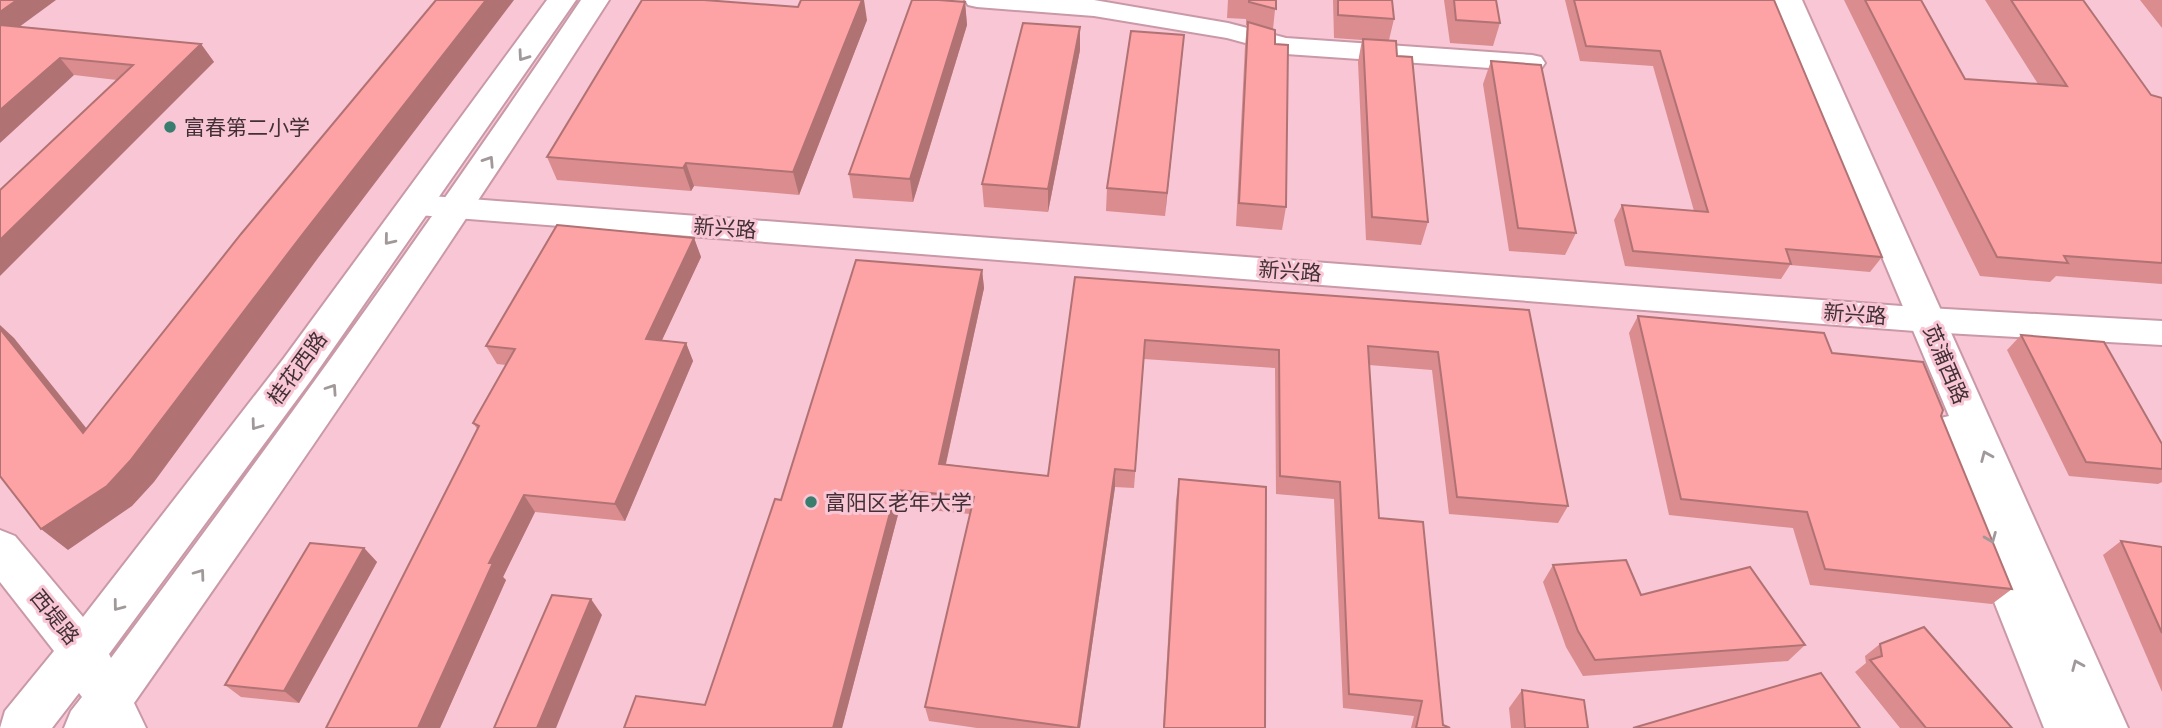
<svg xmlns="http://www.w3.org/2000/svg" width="2162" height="728" viewBox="0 0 2162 728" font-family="'PT Sans Narrow','Noto Sans SC',sans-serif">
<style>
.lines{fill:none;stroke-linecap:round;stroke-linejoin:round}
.street-casing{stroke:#c999a8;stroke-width:4}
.secondary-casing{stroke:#c999a8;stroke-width:4}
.street{fill:#fff;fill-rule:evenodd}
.secondary{fill:#fff;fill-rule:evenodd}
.wall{fill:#da8c8e}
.shaded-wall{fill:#b17274}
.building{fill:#fda3a5;stroke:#b17274;stroke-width:2}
.oneway{stroke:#a1989a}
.poi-dot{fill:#397d6f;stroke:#f8c6d5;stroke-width:2.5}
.labels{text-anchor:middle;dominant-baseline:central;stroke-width:6;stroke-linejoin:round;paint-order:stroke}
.poi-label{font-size:21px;fill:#433036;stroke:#f8c6d5;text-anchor:start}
.street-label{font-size:21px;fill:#433036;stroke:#f8c6d5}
</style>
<rect width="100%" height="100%" fill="#f8c6d5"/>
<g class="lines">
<defs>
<g id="street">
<path d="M 965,0 L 1094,0 L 1228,23 L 1286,38 L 1532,55 L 1541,57 L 1545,63 L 1541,69 L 1532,71 L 1286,54 L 1227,38 L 1094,16 L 977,7 L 968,5 Z"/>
<path d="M 418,195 L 1928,308 L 2162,321 L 2162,345 L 1928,332 L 418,215 L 408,212 L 403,205 L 408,198 Z"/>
</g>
<g id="secondary">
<path d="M 547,0 L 576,0 L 312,379 L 109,654 L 111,658 C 272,442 430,224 581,0 L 609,0 C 456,238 297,471 134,703 L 146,728 L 64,728 L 71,711 L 82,697 L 79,693 L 52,728 L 0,728 L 5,711 L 54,651 L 0,582 L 0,530 L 15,536 L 83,617 L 284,358 Z"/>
<path d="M 1774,0 L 1802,0 L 2128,728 L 2044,728 L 1927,432 L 1933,420 L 1949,416 Z"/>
</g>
</defs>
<use href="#street" class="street-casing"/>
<use href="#secondary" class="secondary-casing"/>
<use href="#street" class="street"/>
<use href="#secondary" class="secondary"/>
</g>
<g class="wall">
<path d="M 1228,0 L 1276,0 L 1273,29 L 1275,44 L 1286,207 L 1282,230 L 1236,226 L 1245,46 L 1247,25 L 1246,25 L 1246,19 L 1227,18 Z"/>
<path d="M 1333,0 L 1392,0 L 1394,19 L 1389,40 L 1397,56 L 1428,222 L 1421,245 L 1366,240 L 1358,62 L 1362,40 L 1334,38 Z"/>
<path d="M 1444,0 L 1496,0 L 1500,23 L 1493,46 L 1450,43 Z"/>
<path d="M 1565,0 L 1774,0 L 1882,257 L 1870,272 L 1790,265 L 1781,279 L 1625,266 L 1614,220 L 1622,205 L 1694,211 L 1653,66 L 1580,61 Z"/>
<path d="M 1844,0 L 1921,0 L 1965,79 L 2038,84 L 1985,0 L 2083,0 L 2151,95 L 2162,98 L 2162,284 L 2056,276 L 2050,282 L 1980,276 Z"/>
<path d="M 2140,0 L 2162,0 L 2162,28 Z"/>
<path d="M 965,2 L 967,25 L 913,202 L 853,198 L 849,174 Z"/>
<path d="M 867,20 L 799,195 L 694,186 L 691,191 L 557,180 L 547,157 Z"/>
<path d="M 19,27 L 201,44 L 214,62 L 117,80 L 74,75 Z"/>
<path d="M 1184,35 L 1165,216 L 1106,211 L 1107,188 Z"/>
<path d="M 1080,50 L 1048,212 L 984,207 L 982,184 Z"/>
<path d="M 1491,61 L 1576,233 L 1565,255 L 1509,251 L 1483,84 Z"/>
<path d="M 694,238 L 701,257 L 662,340 L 686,343 L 693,361 L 625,521 L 535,512 L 503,577 L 506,580 L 440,728 L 478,430 L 473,423 L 506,365 L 497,364 L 486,346 Z"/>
<path d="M 982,270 L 984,288 L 946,464 L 1048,476 L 1075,277 L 1529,310 L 1568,506 L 1558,523 L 1449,514 L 1432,370 L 1369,365 L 1379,518 L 1443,725 L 1450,728 L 1411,728 L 1414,716 L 1343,708 L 1334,499 L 1276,494 L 1275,368 L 1144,359 L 1134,488 L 1115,487 L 1080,728 L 977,728 L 929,721 L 925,707 L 970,514 L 900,507 L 842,728 L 624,728 L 705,705 L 781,500 Z"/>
<path d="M 1638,316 L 1832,353 L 1941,416 L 2012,589 L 1992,604 L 1810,585 L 1793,528 L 1669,515 L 1629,333 Z"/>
<path d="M 2021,335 L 2162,444 L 2162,482 L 2158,484 L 2069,476 L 2007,350 Z"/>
<path d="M 1179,479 L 1265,728 L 1163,728 L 1176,500 Z"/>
<path d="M 2121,541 L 2162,547 L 2162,692 L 2103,555 Z"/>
<path d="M 364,548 L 377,562 L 299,703 L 241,697 L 225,685 Z"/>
<path d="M 1553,565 L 1641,595 L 1805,645 L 1788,661 L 1583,676 L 1566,647 L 1543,582 Z"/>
<path d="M 1880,644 L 2012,728 L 1900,728 L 1855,672 L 1866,663 L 1865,656 Z"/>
<path d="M 1522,690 L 1588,728 L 1511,728 L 1509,708 Z"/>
</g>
<g class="shaded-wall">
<path d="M 17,0 L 56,0 L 0,41 L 0,12 Z"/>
<path d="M 486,0 L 514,0 L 318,258 L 154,482 L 132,506 L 68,550 L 41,529 Z"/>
<path d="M 862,0 L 864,0 L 867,20 L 799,195 L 793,172 Z"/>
<path d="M 965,2 L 967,25 L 913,202 L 910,179 Z"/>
<path d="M 1080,27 L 1080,50 L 1048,212 L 1048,189 Z"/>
<path d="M 1184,35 L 1182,58 L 1165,216 L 1167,193 Z"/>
<path d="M 201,44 L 214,62 L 0,276 L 0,240 Z"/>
<path d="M 60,58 L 74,75 L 0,143 L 0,110 Z"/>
<path d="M 686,163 L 694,186 L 691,191 L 683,168 Z"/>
<path d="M 694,238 L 701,257 L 654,357 L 646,339 Z"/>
<path d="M 982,270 L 984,288 L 942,481 L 939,464 Z"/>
<path d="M 0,325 L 14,338 L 107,454 L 83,433 L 0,329 Z"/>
<path d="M 686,343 L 693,361 L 625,521 L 615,504 Z"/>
<path d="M 1115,469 L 1115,487 L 1080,728 L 1078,728 Z"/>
<path d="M 896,490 L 900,507 L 842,728 L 833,728 Z"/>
<path d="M 524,495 L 535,512 L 503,577 L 506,580 L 440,728 L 418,728 L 489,563 Z"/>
<path d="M 364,548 L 377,562 L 299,703 L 284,691 Z"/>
<path d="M 591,599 L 602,615 L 556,728 L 537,728 Z"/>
</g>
<g class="building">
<path d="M 0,0 L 17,0 L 0,12 Z"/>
<path d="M 436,0 L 486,0 L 302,235 L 130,461 L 107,486 L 41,529 L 0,476 L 0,329 L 83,433 L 241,234 Z"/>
<path d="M 642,0 L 704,0 L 798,7 L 801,0 L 862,0 L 793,172 L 686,163 L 683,168 L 547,157 Z"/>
<path d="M 912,0 L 939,0 L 965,2 L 910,179 L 849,174 Z"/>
<path d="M 1249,0 L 1276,0 L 1276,9 L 1249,2 Z"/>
<path d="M 1338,0 L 1392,0 L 1394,19 L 1338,15 Z"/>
<path d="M 1454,0 L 1496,0 L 1500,23 L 1456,20 Z"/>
<path d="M 1574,0 L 1774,0 L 1882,257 L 1786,249 L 1791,264 L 1633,251 L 1622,205 L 1708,212 L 1660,51 L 1586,46 Z"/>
<path d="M 1865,0 L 1921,0 L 1965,79 L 2067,86 L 2011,0 L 2083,0 L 2151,95 L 2162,98 L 2162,263 L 2064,256 L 2068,263 L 1997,257 Z"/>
<path d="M 1248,22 L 1275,30 L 1275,44 L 1288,45 L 1286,207 L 1239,203 Z"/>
<path d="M 1023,23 L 1080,27 L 1048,189 L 982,184 Z"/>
<path d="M 0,25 L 201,44 L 0,240 L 0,190 L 133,65 L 60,58 L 0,110 Z"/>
<path d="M 1131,31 L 1184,35 L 1167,193 L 1107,188 Z"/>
<path d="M 1363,39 L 1396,41 L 1397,56 L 1412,57 L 1428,222 L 1372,217 Z"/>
<path d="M 1491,61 L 1541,65 L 1576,233 L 1518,228 Z"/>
<path d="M 557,225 L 694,238 L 646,339 L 686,343 L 615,504 L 524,495 L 489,563 L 493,563 L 418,728 L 326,728 L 479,426 L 473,423 L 515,349 L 486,346 Z"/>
<path d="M 856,260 L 982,270 L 939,464 L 1048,476 L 1075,277 L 1529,310 L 1568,506 L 1457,497 L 1438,352 L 1368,346 L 1379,518 L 1423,522 L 1443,725 L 1450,728 L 1416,728 L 1422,701 L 1349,694 L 1340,482 L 1280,476 L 1279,350 L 1145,340 L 1135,471 L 1115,469 L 1078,728 L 925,707 L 974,497 L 896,490 L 833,728 L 624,728 L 636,696 L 705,705 L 775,499 L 781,500 Z"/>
<path d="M 1638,316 L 1824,333 L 1832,353 L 1923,362 L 1943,410 L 1941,416 L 2012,589 L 1825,569 L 1807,512 L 1681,499 Z"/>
<path d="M 2021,335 L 2104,342 L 2162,444 L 2162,469 L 2086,462 Z"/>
<path d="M 1179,479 L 1266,487 L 1265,728 L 1164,728 Z"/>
<path d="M 2121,541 L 2162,547 L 2162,633 Z"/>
<path d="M 310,543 L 364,548 L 284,691 L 225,685 Z"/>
<path d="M 1626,560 L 1641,595 L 1750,567 L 1805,645 L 1595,660 L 1578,631 L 1553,565 Z"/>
<path d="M 552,595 L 591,599 L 537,728 L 494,728 Z"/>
<path d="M 1924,627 L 2012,728 L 1926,728 L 1870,660 L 1882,656 L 1880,644 Z"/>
<path d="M 1821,673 L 1860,728 L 1633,728 Z"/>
<path d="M 1522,690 L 1584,700 L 1588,728 L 1525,728 Z"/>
</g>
<defs><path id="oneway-chevron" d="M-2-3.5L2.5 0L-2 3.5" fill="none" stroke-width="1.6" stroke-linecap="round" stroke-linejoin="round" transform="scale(1.75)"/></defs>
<g class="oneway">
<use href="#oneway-chevron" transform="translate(523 56) rotate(125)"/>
<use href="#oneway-chevron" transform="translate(489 161) rotate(-57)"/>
<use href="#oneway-chevron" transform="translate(389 240) rotate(129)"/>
<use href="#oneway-chevron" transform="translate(332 389) rotate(-56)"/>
<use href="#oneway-chevron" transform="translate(256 425) rotate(126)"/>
<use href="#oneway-chevron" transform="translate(1986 456) rotate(-113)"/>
<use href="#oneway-chevron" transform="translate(1991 538) rotate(68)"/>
<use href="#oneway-chevron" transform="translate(200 574) rotate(-54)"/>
<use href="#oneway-chevron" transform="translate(118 606) rotate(127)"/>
<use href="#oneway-chevron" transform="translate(2077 665) rotate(-113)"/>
</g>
<g class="poi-dot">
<circle cx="170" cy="127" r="7"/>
<circle cx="811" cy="502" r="7"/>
</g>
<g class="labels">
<g class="poi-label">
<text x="184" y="127">富春第二小学</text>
<text x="825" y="502">富阳区老年大学</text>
</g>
<g class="street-label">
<text transform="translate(725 228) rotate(4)">新兴路</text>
<text transform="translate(1290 271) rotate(4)">新兴路</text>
<text transform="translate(1855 314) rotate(4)">新兴路</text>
<text transform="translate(1946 364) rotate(67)">苋浦西路</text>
<text transform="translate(297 368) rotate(-54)">桂花西路</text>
<text transform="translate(55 617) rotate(51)">西堤路</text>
</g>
</g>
</svg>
